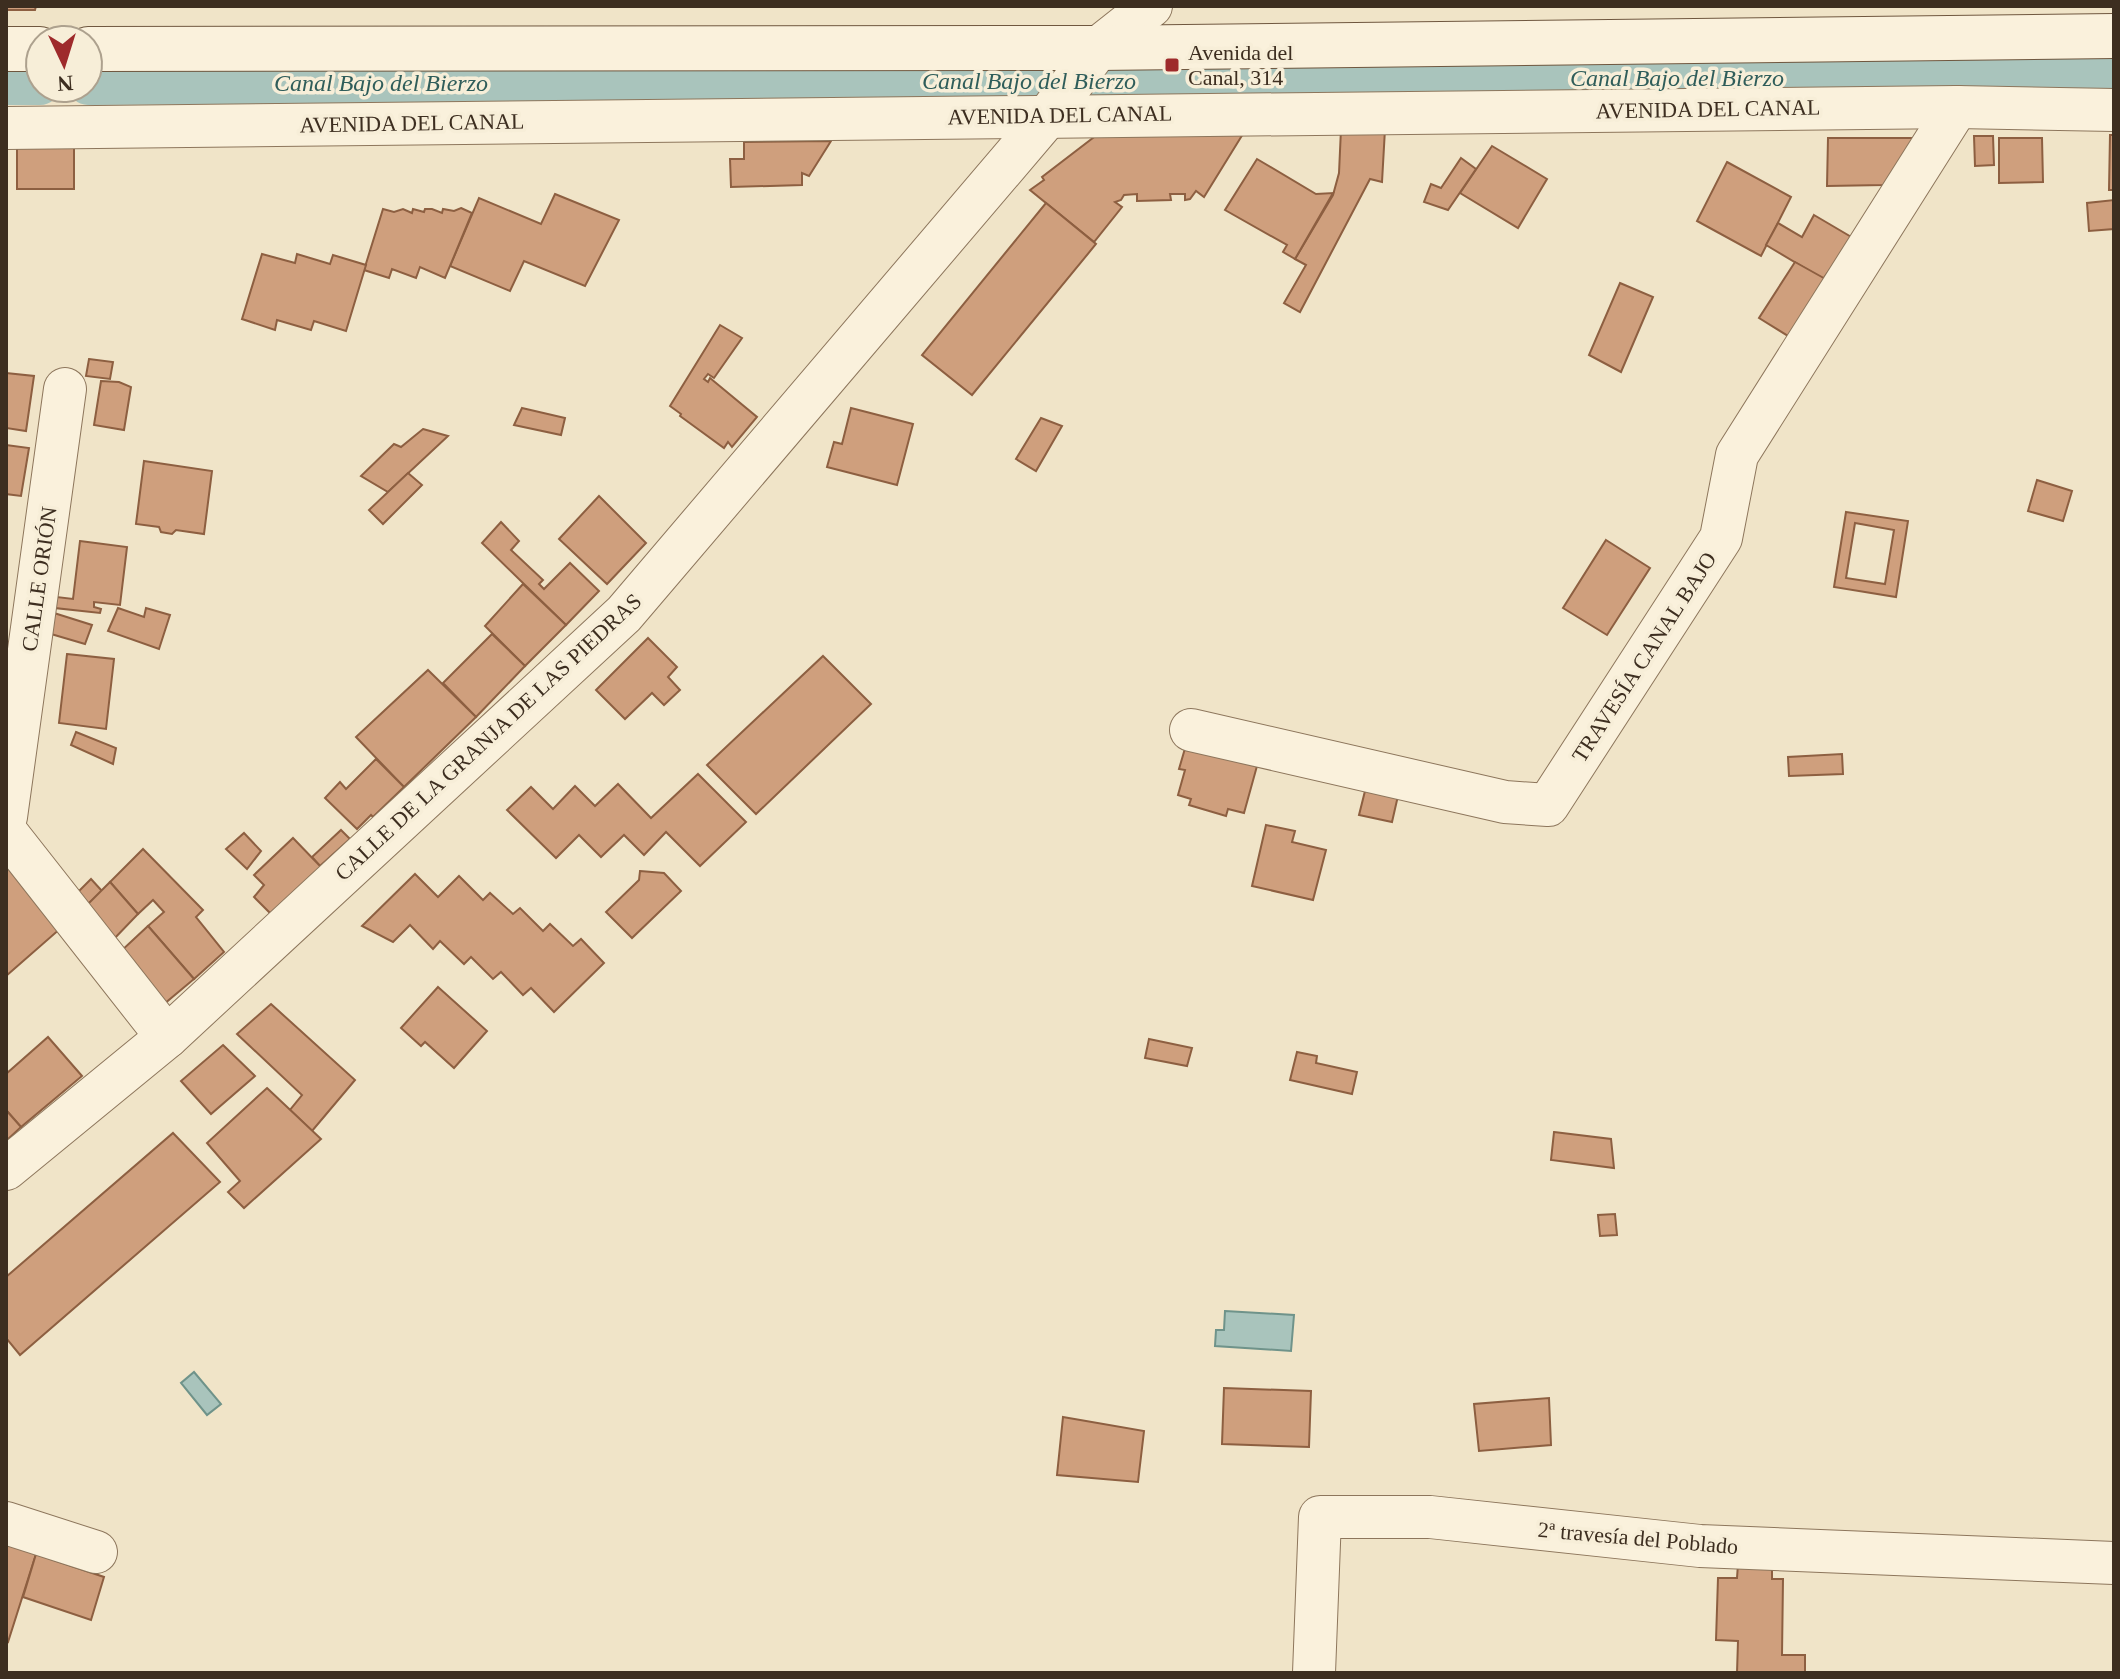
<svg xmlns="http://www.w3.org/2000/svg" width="2120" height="1679" viewBox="0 0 2120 1679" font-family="'Times New Roman',serif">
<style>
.water{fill:#a9c4bc;stroke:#6f938a;stroke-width:2}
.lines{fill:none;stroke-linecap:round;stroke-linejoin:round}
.canal{stroke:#a9c4bc;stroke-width:40}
.building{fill:#cf9f7d;stroke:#8d5f41;stroke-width:2;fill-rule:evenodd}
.street-casing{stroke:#8d765c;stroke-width:44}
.secondary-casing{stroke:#6f573f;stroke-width:46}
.street{stroke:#faf1dc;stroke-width:42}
.secondary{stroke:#faf1dc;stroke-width:44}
.poi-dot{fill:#9e2a2b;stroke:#f7eed8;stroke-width:3}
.labels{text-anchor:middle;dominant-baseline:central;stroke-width:7;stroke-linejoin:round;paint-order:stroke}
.poi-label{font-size:22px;fill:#3d2e20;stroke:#f7eed8;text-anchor:start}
.street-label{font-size:22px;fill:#3d2e20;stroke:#f7eed8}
.water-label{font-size:24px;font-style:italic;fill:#2f5d5a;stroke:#f7eed8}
</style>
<rect width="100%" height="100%" fill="#f0e4c8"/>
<g class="water">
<path d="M 1225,1311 L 1294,1315 L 1291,1351 L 1215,1346 L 1216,1330 L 1224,1330 Z"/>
<path d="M 194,1372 L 221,1404 L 207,1415 L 181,1383 Z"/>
</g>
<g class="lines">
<g class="canal">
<path d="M 6,85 L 40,85"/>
<path d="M 88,85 L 2114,76"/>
</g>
</g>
<g class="building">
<path d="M 6,6 L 36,6 L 35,10 L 6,10 Z"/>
<path d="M 1246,129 L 1204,197 L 1196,191 L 1190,199 L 1185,200 L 1185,194 L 1170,194 L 1171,200 L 1137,201 L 1137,194 L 1124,195 L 1121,200 L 1115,202 L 1122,207 L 1094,242 L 1030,190 L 1044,180 L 1042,177 L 1102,131 Z"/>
<path d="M 1341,129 L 1385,129 L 1382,182 L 1370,179 L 1300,312 L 1284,303 L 1306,265 L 1295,259 L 1333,195 L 1339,173 Z"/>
<path d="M 2110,135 L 2114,135 L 2114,190 L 2109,190 Z"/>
<path d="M 1974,136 L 1993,136 L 1994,165 L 1975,166 Z"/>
<path d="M 1828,138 L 1918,138 L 1884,185 L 1827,186 Z"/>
<path d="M 1999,138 L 2042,138 L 2043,182 L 1999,183 Z"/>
<path d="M 831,141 L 809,176 L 802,173 L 802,185 L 731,187 L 730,159 L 744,159 L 744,142 Z"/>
<rect x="17" y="145" width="57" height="44"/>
<path d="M 1492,146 L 1547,179 L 1518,228 L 1460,193 Z"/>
<path d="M 1461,158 L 1476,169 L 1448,210 L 1424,202 L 1431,184 L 1441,188 Z"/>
<path d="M 1257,159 L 1316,194 L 1333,193 L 1295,259 L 1283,252 L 1287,245 L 1225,210 Z"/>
<path d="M 1727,162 L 1791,197 L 1761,256 L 1697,221 Z"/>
<path d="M 555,194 L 619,220 L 585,286 L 524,261 L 510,291 L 450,266 L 479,198 L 541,224 Z"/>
<path d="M 2114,200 L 2114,229 L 2089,231 L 2087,203 Z"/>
<path d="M 1046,203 L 1096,244 L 972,395 L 922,355 Z"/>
<path d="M 461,208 L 472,213 L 445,278 L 420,267 L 416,278 L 392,269 L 389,278 L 364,270 L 383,209 L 394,212 L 403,209 L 412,213 L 413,209 L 424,212 L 425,209 L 432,209 L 442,213 L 443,209 L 454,211 Z"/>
<path d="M 1814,215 L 1853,238 L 1823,279 L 1766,245 L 1778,223 L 1802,237 Z"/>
<path d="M 262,254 L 295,263 L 297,254 L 330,264 L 333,255 L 366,265 L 346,331 L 314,321 L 311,330 L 277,320 L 275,330 L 242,319 Z"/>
<path d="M 1795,262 L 1829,281 L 1793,339 L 1759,318 Z"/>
<path d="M 1620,283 L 1653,297 L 1621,372 L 1589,355 Z"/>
<path d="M 720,325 L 742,338 L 714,378 L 708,374 L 704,379 L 708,382 L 710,378 L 757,417 L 732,447 L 728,442 L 724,448 L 680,416 L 681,414 L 670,406 Z"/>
<path d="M 89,359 L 113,362 L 110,379 L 86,376 Z"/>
<path d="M 6,373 L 34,376 L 26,431 L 6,428 Z"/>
<path d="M 101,381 L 119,382 L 131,387 L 124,430 L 94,425 Z"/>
<path d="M 522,408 L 565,418 L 561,435 L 514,425 Z"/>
<path d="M 851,408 L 913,424 L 897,485 L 827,467 L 834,442 L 842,444 Z"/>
<path d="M 1041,418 L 1062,426 L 1036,471 L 1016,459 Z"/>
<path d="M 423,429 L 448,436 L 388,492 L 361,476 L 394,444 L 401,447 Z"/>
<path d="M 6,445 L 29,448 L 21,496 L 6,494 Z"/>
<path d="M 144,461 L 212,471 L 204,534 L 176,530 L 172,534 L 161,532 L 159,527 L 136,524 Z"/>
<path d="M 408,473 L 422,485 L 383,524 L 369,510 Z"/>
<path d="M 2037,480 L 2072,491 L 2063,521 L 2028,511 Z"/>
<path d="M 599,496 L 646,543 L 607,584 L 559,539 Z"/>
<path d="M 1846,512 L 1908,521 L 1896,597 L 1834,587 ZM 1855,523 L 1894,530 L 1885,584 L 1846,578 Z"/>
<path d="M 501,522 L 519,541 L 511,550 L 543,580 L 539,584 L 544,589 L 570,563 L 599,591 L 566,625 L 482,543 Z"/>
<path d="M 1606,540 L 1650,568 L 1607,635 L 1563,608 Z"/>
<path d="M 80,541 L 127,547 L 120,605 L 94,602 L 94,607 L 101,609 L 100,613 L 55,608 L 57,597 L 73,599 Z"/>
<path d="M 523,584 L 566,625 L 525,666 L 485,626 Z"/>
<path d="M 118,608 L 144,617 L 146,608 L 170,615 L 159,649 L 108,631 Z"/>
<path d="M 54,613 L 92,625 L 85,644 L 51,634 Z"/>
<path d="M 492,634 L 525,666 L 476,717 L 443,683 Z"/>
<path d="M 648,638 L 677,667 L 668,677 L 680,690 L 664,705 L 652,693 L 625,719 L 596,690 Z"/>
<path d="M 67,654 L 114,659 L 106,729 L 59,723 Z"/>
<path d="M 823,656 L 871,704 L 756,814 L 707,765 Z"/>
<path d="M 428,670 L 476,717 L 404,787 L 356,737 Z"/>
<path d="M 76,732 L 116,748 L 113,764 L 71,745 Z"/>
<path d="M 1186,745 L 1257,766 L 1244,813 L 1228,809 L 1226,816 L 1189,805 L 1191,799 L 1178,795 L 1185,770 L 1179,769 Z"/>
<path d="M 1842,754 L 1843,774 L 1789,776 L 1788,757 Z"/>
<path d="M 376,759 L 404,787 L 373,817 L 371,815 L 357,829 L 325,798 L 340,782 L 346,789 Z"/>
<path d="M 698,774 L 746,822 L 700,866 L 666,832 L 644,855 L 624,835 L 601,857 L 579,835 L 556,858 L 507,810 L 531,787 L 553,809 L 575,786 L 595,806 L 618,784 L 651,818 Z"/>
<path d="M 1368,779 L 1400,787 L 1392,822 L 1359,815 Z"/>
<path d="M 1266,825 L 1295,831 L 1292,842 L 1326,850 L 1313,900 L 1252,886 Z"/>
<path d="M 341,830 L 350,839 L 320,866 L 312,857 Z"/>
<path d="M 244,833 L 261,851 L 247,869 L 226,849 Z"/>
<path d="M 293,838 L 321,867 L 272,915 L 254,897 L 264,885 L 254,875 Z"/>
<path d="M 143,849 L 203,910 L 196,917 L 224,952 L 194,979 L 148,926 L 164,912 L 153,900 L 138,914 L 110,882 Z"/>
<path d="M 6,863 L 61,928 L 6,976 Z"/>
<path d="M 640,871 L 664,873 L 681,891 L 632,938 L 606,912 L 639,880 Z"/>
<path d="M 415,874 L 438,897 L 459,876 L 483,900 L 490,893 L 513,914 L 520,908 L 543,931 L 550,924 L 573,946 L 581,939 L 604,963 L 554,1012 L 531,988 L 523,995 L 501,972 L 493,979 L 471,957 L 464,964 L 440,941 L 433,949 L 410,925 L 393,942 L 362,926 Z"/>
<path d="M 91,879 L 102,891 L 83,909 L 73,897 Z"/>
<path d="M 110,882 L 138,914 L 112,941 L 83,909 Z"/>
<path d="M 148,926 L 194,979 L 164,1004 L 120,952 Z"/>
<path d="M 438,987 L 487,1031 L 454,1068 L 425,1042 L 421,1046 L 401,1028 Z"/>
<path d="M 271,1004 L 355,1080 L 312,1131 L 290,1110 L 302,1095 L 237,1034 Z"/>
<path d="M 48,1037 L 82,1076 L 21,1127 L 6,1110 L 6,1074 Z"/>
<path d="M 1149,1039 L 1192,1048 L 1187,1066 L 1145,1058 Z"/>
<path d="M 223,1045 L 255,1076 L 211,1114 L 181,1081 Z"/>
<path d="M 1297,1052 L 1317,1056 L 1316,1063 L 1357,1072 L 1352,1094 L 1290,1080 Z"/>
<path d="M 267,1088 L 321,1139 L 244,1208 L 228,1192 L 240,1181 L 207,1143 Z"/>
<path d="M 6,1110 L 21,1127 L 6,1141 Z"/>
<path d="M 1554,1132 L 1611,1139 L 1614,1168 L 1551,1160 Z"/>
<path d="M 173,1133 L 220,1182 L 20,1355 L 6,1338 L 6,1277 Z"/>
<path d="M 1615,1214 L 1617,1235 L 1600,1236 L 1598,1215 Z"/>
<path d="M 1224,1388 L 1311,1391 L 1309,1447 L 1222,1444 Z"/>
<path d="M 1549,1398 L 1551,1445 L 1479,1451 L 1474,1404 Z"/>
<path d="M 1063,1417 L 1144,1431 L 1138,1482 L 1057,1475 Z"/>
<path d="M 6,1544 L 36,1554 L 8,1642 L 6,1641 Z"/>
<path d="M 36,1554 L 104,1577 L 91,1620 L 23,1597 Z"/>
<path d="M 1738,1564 L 1772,1565 L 1772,1579 L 1783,1579 L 1782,1655 L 1805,1655 L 1805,1673 L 1737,1673 L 1738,1641 L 1716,1640 L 1718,1578 L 1737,1578 Z"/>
</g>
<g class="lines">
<defs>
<g id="street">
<path d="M 6,128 L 1957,107 L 2114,110"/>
<path d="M 1191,730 L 1505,802 L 1548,805 L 1721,538 L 1737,455 L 1957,107"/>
<path d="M 6,817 L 65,389"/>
<path d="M 6,832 L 167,1037"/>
<path d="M 6,1169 L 167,1037 L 624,614 L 1049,115 L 1098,48 L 1151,6"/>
<path d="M 6,1523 L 96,1552"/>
<path d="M 1314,1673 L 1320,1517 L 1430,1517 L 1700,1546 L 2114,1563"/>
</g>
<g id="secondary">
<path d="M 6,49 L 40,49"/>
<path d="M 88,49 L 1098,48 L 2114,36"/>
</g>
</defs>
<use href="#street" class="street-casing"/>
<use href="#secondary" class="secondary-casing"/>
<use href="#street" class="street"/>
<use href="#secondary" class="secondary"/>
</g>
<rect class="poi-dot" x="1164" y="57" width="16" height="16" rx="4"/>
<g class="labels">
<g class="poi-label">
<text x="1188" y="52">Avenida del<tspan x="1188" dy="25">Canal, 314</tspan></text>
</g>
<g class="street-label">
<text transform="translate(1708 109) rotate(-1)">AVENIDA DEL CANAL</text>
<text transform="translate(1060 115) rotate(-1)">AVENIDA DEL CANAL</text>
<text transform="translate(412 123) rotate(-1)">AVENIDA DEL CANAL</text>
<text transform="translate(39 579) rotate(-82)">CALLE ORIÓN</text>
<text transform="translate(1644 657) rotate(-57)">TRAVESÍA CANAL BAJO</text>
<text transform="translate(488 737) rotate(-43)">CALLE DE LA GRANJA DE LAS PIEDRAS</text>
<text transform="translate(1638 1538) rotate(5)">2ª travesía del Poblado</text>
</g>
<g class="water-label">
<text x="1677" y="78">Canal Bajo del Bierzo</text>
<text x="1029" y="81">Canal Bajo del Bierzo</text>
<text x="381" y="83">Canal Bajo del Bierzo</text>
</g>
</g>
<rect width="2120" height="1679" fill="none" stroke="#3d2e20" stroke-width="16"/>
<g transform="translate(64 64) rotate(176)"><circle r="38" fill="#f7eed8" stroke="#ada18e" stroke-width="2"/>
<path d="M0-6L14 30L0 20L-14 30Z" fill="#9e2a2b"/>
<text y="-12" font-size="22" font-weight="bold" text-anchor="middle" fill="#3d2e20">N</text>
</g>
</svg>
